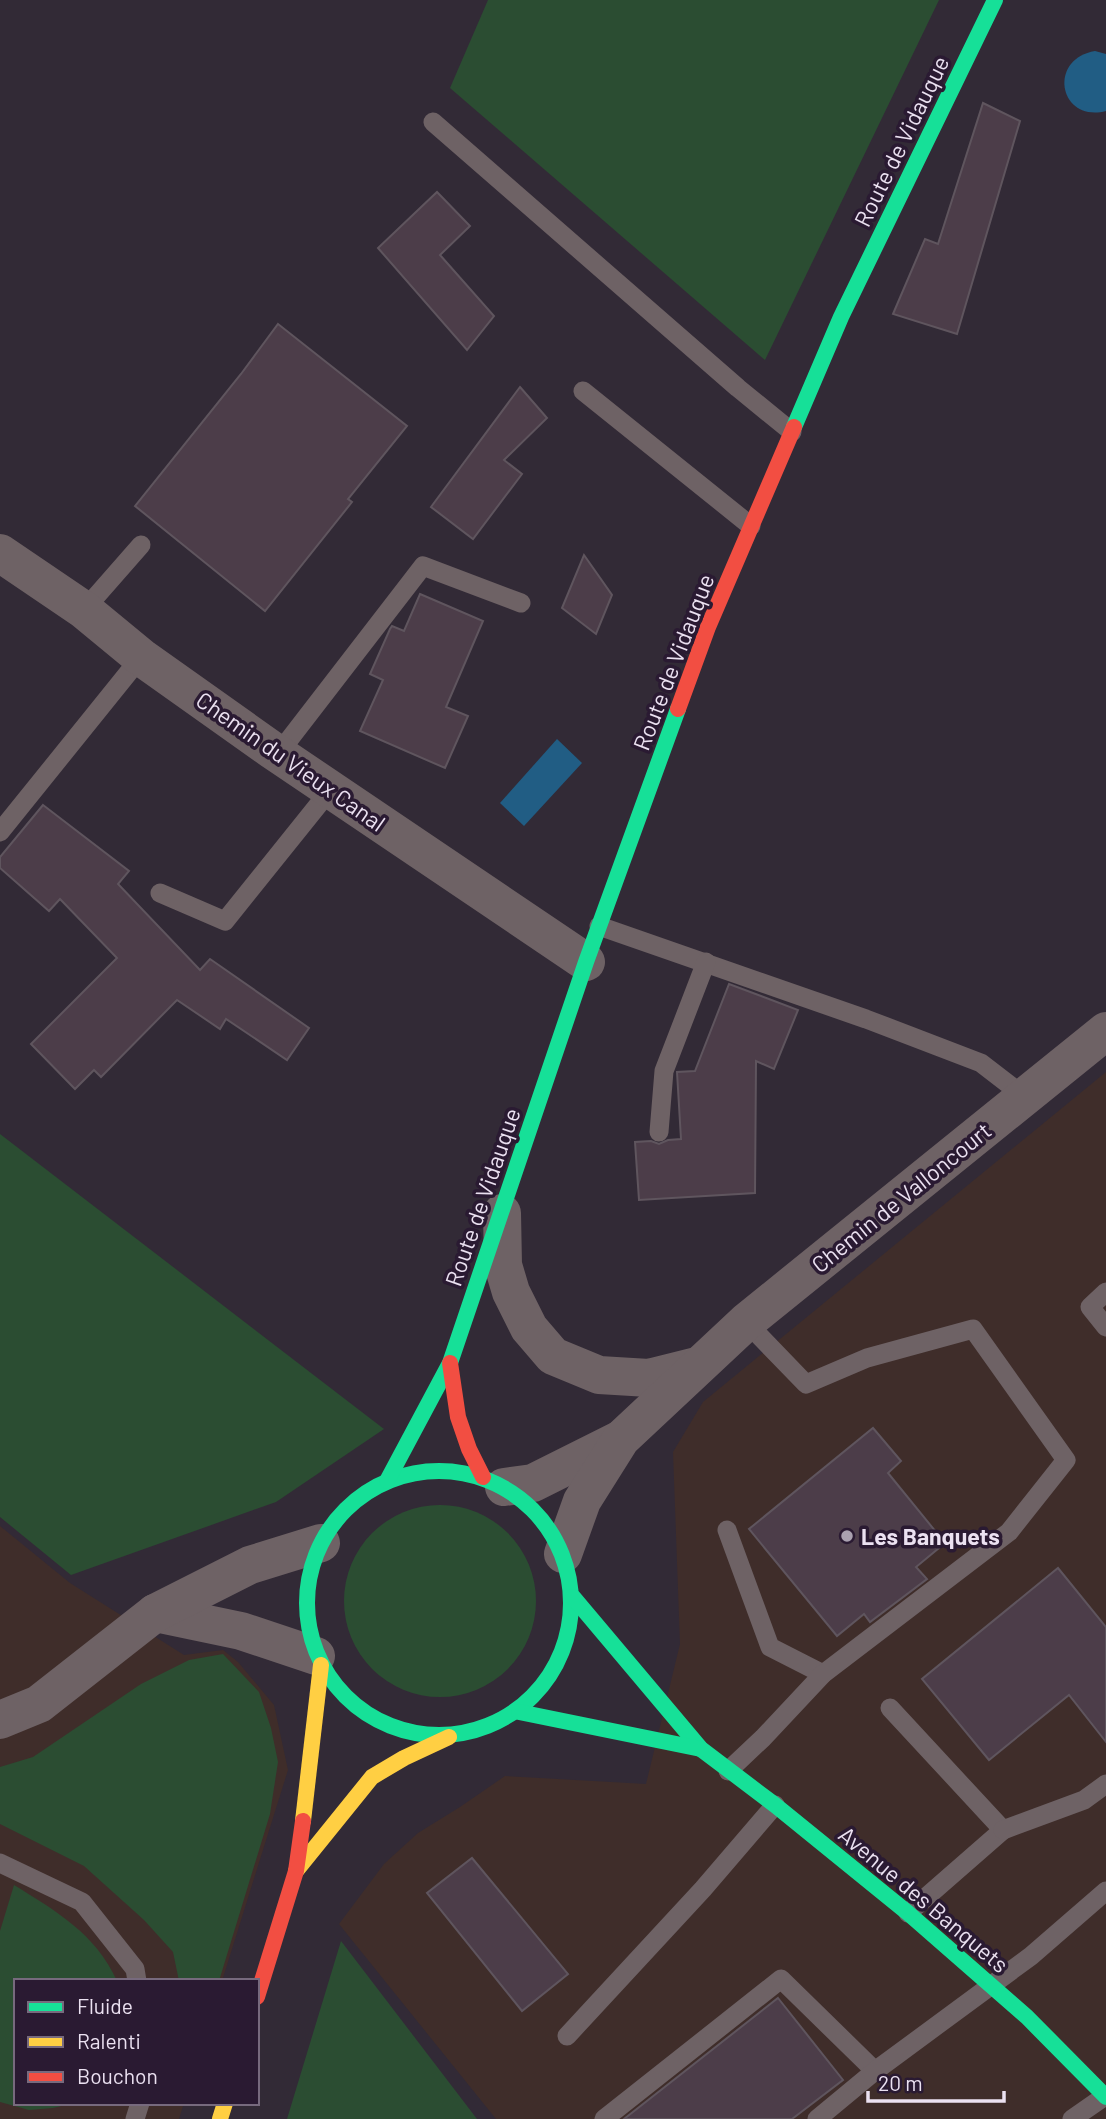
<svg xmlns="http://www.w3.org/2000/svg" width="1106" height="2119" viewBox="0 0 1106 2119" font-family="Barlow,sans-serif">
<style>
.industrial{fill:#3f2d2a}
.green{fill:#2b4d32}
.water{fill:#215d84}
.building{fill:#4c3d49;stroke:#5f555e;stroke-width:2}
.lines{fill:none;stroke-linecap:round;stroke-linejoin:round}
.lane{stroke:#6e6265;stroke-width:19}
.street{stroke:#6e6265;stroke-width:38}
.fast{stroke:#16e098;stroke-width:16}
.slow{stroke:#ffcf43;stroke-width:16}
.jam{stroke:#f24e42;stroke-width:16}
.poi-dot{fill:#aaa1b0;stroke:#2a1a32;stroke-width:2.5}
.labels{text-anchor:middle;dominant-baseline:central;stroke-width:7;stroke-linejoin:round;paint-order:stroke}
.street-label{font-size:23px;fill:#ebe1f1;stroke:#2a1a32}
.poi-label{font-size:23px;font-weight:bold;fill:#ebe1f1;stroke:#2a1a32;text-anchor:start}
</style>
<rect width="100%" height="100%" fill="#322a36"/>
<g class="industrial">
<path d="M 1106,1072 L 1106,2119 L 496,2119 L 339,1924 L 384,1864 L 418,1833 L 460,1807 L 505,1776 L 646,1784 L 680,1644 L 673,1452 L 703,1402 Z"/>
<path d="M 0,1526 L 70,1583 L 184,1655 L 223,1650 L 238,1662 L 274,1705 L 288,1770 L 222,1981 L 16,1981 L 16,2103 L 184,2103 L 179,2119 L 0,2119 Z"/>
</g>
<g class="green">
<path d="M 488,0 L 939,0 L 765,360 L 450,88 Z"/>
<path d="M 0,1134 L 384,1429 L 276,1502 L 71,1575 L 0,1517 Z"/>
<circle cx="440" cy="1601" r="96"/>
<path d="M 223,1654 L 259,1692 L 271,1728 L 278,1762 L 270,1814 L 219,1981 L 179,1981 L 173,1952 L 144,1920 L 84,1866 L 0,1824 L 0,1767 L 33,1757 L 141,1684 L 189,1660 Z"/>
<path d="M 14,1885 C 56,1911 96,1934 117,1981 L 16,1981 L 16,2103 L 74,2103 L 53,2108 L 29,2110 L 0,2102 L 0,1931 Z"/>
<path d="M 341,1941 L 477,2119 L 287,2119 Z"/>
</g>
<g class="water">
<path d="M 1095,51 L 1106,54 L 1106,111 C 1059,123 1047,59 1095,51 Z"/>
<path d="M 557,739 L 582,763 L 524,826 L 500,803 Z"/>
</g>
<g class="building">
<path d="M 983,103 L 1020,121 L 957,334 L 893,314 L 925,239 L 938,244 Z"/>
<path d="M 437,192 L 470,226 L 440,255 L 494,316 L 467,350 L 378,248 Z"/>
<path d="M 278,324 L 407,426 L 348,499 L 352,502 L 265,611 L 135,506 L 241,374 Z"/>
<path d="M 520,387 L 547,418 L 504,460 L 522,474 L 473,539 L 431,507 Z"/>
<path d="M 584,555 L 612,595 L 596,634 L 562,608 Z"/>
<path d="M 420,594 L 483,621 L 446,707 L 468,716 L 445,768 L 360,731 L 383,680 L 370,674 L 390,629 L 392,626 L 404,631 Z"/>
<path d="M 43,805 L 129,871 L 118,884 L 200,970 L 210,959 L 309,1028 L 287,1060 L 226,1019 L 220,1029 L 177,1000 L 101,1077 L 94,1070 L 75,1089 L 31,1044 L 117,958 L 60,899 L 49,911 L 0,868 L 0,857 Z"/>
<path d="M 729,984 L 798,1010 L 774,1069 L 756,1061 L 755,1193 L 639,1200 L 635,1142 L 651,1141 L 659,1144 L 668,1140 L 681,1139 L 677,1072 L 695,1071 Z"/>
<path d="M 873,1428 L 901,1461 L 888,1473 L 945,1543 L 916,1567 L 927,1579 L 870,1622 L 864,1614 L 837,1636 L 749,1529 Z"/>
<path d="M 1058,1568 L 1106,1627 L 1106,1742 L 1069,1695 L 989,1760 L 922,1679 Z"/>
<path d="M 472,1858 L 568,1974 L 522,2011 L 427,1893 Z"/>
<path d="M 778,1998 L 843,2080 L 792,2119 L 624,2119 Z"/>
</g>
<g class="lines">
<g class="lane">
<path d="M 433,122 L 738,388 L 792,432"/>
<path d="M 583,391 L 751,526"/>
<path d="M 84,610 L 141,545"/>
<path d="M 278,754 L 423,566 L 521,603"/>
<path d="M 0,832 L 141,657"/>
<path d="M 160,893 L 225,921 L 331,789"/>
<path d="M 599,926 L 866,1019 L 981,1063 L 1025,1097"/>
<path d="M 659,1132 L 664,1071 L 706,962"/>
<path d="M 1106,1292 L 1090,1307 L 1106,1327"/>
<path d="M 727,1530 L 770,1647 L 823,1674"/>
<path d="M 890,1708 L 1003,1830 L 908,1913"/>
<path d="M 728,1771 L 763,1738 L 823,1674 L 1009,1532 L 1066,1460 L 973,1329 L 867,1358 L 806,1384 L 746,1322"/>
<path d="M 1003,1830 L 1084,1800 L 1106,1784"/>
<path d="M 0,1863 L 82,1902 L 135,1969 L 137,1981"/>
<path d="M 567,2036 L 703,1889 L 775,1805"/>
<path d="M 135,2119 L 140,2103"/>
<path d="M 604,2119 L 781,1979 L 875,2071"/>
<path d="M 817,2119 L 875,2071 L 1031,1956 L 1106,1891"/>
<path d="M 1072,2119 L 1105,2096"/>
</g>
<g class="street">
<path d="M 0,553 L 84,610 L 141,657 L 272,750 L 586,962"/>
<path d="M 502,1213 L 503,1265 L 511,1292 L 529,1328 L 553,1356 L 599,1375 L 649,1378 L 697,1366"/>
<path d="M 504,1487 L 533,1483 L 619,1440"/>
<path d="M 563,1554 L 582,1501 L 621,1439 L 746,1322 L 1106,1031"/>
<path d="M 155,1613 L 241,1631 L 316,1656"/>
<path d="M 0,1720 L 39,1704 L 155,1613 L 250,1565 L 321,1543"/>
</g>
<g class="fast">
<path d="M 794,427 L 841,317 L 995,0"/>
<circle cx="439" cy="1603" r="132"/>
<path d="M 387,1481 L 450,1363 L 586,962 L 678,709"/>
<path d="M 573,1597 L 701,1749 L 775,1805 L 908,1913 L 1027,2017 L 1106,2097"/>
<path d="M 519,1712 L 701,1749"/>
</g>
<g class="slow">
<path d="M 303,1821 L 321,1665"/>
<path d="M 296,1871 L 372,1777 L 404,1758 L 449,1737"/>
<path d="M 220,2119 L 225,2103"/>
</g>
<g class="jam">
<path d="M 678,709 L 708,627 L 794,427"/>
<path d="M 450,1363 L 458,1417 L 469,1449 L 483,1477"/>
<path d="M 257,1997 L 296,1871 L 303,1821"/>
</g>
</g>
<circle class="poi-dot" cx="847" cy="1536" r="7"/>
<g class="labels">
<g class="street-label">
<text transform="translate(901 141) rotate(-64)">Route de Vidauque</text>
<text transform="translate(673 662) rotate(-69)">Route de Vidauque</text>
<text transform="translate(291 761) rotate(35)">Chemin du Vieux Canal</text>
<text transform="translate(482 1197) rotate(-71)">Route de Vidauque</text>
<text transform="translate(901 1197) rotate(-39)">Chemin de Valloncourt</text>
<text transform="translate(924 1899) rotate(40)">Avenue des Banquets</text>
</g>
<g class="poi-label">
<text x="861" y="1536">Les Banquets</text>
</g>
</g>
<rect x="14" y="1979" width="245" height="126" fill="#2a1a32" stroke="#776a7e" stroke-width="2"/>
<rect x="28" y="2002" width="35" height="10" fill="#16e098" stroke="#776a7e" stroke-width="2"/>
<text x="77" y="2014" font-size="21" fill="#ebe1f1">Fluide</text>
<rect x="28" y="2037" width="35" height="10" fill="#ffcf43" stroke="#776a7e" stroke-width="2"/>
<text x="77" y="2049" font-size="21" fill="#ebe1f1">Ralenti</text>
<rect x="28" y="2072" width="35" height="10" fill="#f24e42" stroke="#776a7e" stroke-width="2"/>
<text x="77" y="2084" font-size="21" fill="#ebe1f1">Bouchon</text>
<path d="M868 2091v10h136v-10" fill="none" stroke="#ebe1f1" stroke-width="3.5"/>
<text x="878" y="2091" font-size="21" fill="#ebe1f1" stroke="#2a1a32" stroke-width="5" paint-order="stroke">20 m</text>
</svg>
